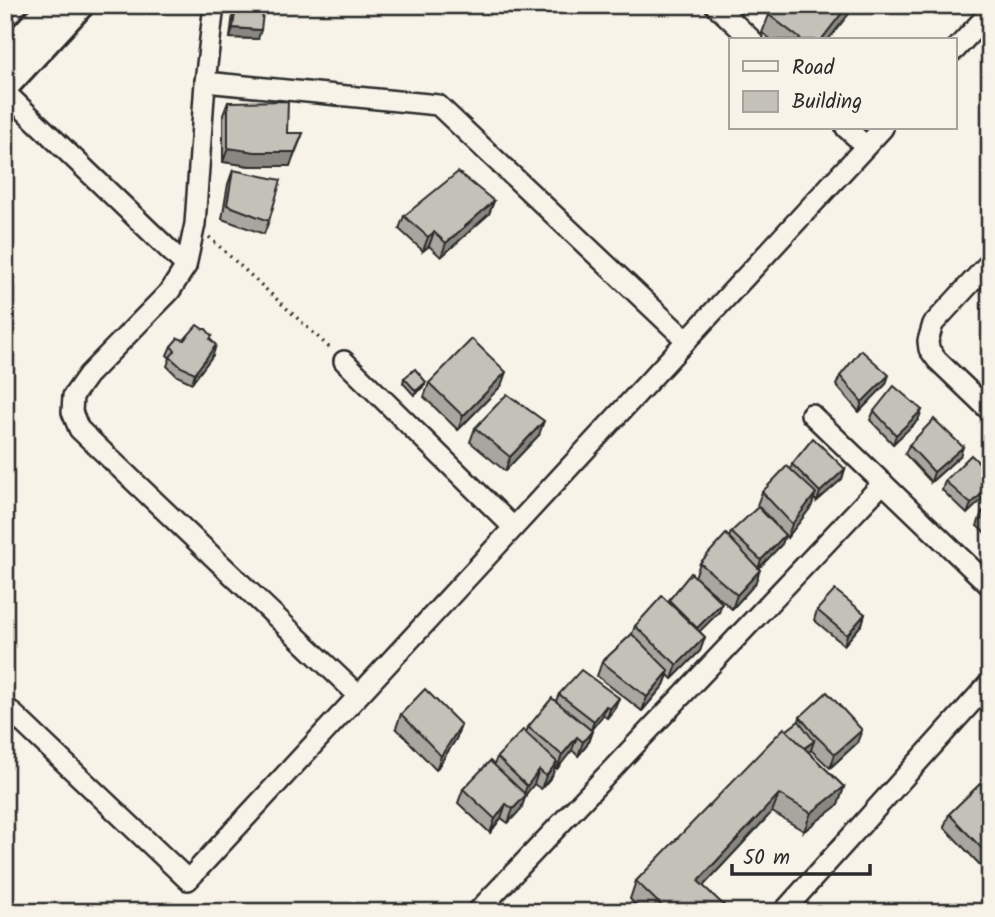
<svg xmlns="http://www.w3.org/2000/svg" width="995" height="917" viewBox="0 0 995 917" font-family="Kalam,sans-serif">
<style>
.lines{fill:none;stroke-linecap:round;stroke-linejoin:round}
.street-casing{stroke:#2b2b2b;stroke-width:24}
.secondary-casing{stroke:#2b2b2b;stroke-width:32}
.path{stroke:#2b2b2b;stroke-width:3.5;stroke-dasharray:2 5;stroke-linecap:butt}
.street{stroke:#f7f3e8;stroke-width:19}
.secondary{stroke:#f7f3e8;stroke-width:26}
.wall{fill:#a9a69f;stroke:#2b2b2b;stroke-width:2}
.shaded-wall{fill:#898782;stroke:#2b2b2b;stroke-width:2}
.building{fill:#c4c1b9;stroke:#2b2b2b;stroke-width:2}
</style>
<rect width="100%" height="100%" fill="#f7f3e8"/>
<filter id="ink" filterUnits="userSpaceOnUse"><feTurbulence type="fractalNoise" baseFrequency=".0143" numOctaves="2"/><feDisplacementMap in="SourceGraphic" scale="14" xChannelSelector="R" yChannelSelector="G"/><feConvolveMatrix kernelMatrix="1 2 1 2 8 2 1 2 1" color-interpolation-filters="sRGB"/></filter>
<g filter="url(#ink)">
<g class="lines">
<defs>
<g id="street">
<path d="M 214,5 L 205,82 L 195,224 L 186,266 L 170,291 L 88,375 L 73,396 L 72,412 L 79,429 L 358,695"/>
<path d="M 715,5 L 752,40"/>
<path d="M 955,50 L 990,12"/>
<path d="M 205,82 L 438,105 L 686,340"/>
<path d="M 5,92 L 186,266"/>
<path d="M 846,128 L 866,146"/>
<path d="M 990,262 L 933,324 L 928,341 L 929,349 L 937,360 L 990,411"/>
<path d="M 344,361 L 513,527"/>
<path d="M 811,414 L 990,586"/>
<path d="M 5,706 L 188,880 L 883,128"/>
<path d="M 477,912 L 883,483"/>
<path d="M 783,912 L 990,682"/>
</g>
<g id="secondary">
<path d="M 5,56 L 52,5"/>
<path d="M 5,86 L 80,5"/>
</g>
</defs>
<use href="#street" class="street-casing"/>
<use href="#secondary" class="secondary-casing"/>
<path class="path" d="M 209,237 L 332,350"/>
<use href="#street" class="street"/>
<use href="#secondary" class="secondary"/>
</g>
<g class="wall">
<path d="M 236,5 L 258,39 L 230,38 L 233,13 Z"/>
<path d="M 769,15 L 828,40 L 772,40 L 762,33 Z"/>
<path d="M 228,102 L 287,133 L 303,133 L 290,166 L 250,166 L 223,162 L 223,115 Z"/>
<path d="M 233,170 L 269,221 L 264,234 L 222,219 L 228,184 Z"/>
<path d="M 494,201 L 489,214 L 441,257 L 429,246 L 423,251 L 399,229 L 404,216 Z"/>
<path d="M 212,336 L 210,339 L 213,355 L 192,383 L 177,376 L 167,366 L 170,358 L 167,355 L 171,346 L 184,340 Z"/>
<path d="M 840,376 L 886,384 L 859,412 L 836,385 Z"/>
<path d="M 404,378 L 426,382 L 424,386 L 414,395 L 403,383 Z"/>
<path d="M 429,383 L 501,386 L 458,430 L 424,397 Z"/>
<path d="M 922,410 L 918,420 L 893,444 L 870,420 L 874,411 Z"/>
<path d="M 475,428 L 539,435 L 505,471 L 470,442 Z"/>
<path d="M 909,445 L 960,456 L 931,482 L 905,454 Z"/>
<path d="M 792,464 L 845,469 L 842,479 L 817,501 L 814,499 L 811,507 L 787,538 L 785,535 L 782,544 L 759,568 L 755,584 L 732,609 L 695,577 L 700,563 L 729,538 L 731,532 L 774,523 L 757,505 L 762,492 L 791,469 Z"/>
<path d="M 990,473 L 967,514 L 942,490 L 945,481 Z"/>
<path d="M 990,504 L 990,537 L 977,526 L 982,512 Z"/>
<path d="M 669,600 L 719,612 L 699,631 L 705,637 L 700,651 L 672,679 L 668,675 L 664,685 L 642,711 L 597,676 L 602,662 L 632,634 L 635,626 L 668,602 Z"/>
<path d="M 817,610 L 865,614 L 862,624 L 844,645 L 814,620 Z"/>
<path d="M 559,694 L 619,698 L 615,708 L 607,718 L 603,715 L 591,730 L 592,731 L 587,745 L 578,756 L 572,750 L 557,769 L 555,767 L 552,776 L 541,789 L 534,784 L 526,794 L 521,809 L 508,823 L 501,818 L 490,833 L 458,803 L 463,789 L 494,765 L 497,757 L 526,733 L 528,727 L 556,701 Z"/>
<path d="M 401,714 L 461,725 L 456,739 L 436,770 L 396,728 Z"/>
<path d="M 800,717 L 857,743 L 830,768 L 811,750 L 808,752 L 844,787 L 838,805 L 804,831 L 772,812 L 703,886 L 731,912 L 643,912 L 630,899 L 636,881 L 786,731 L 799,721 Z"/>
<path d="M 980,784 L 990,862 L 983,868 L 944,827 L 949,814 Z"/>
</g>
<g class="shaded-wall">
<path d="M 848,5 L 856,5 L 828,40 L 821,40 Z"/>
<path d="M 233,28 L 261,30 L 258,39 L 230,38 Z"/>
<path d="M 228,148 L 295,152 L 290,166 L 250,166 L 223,162 Z"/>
<path d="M 494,201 L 489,214 L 441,257 L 446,243 Z"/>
<path d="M 434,232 L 429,246 L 423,251 L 428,237 Z"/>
<path d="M 216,345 L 213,355 L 192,383 L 195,373 Z"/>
<path d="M 506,372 L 501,386 L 458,430 L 463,416 Z"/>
<path d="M 889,375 L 886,384 L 859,412 L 862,402 Z"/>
<path d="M 426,382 L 424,386 L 414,395 L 416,391 Z"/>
<path d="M 922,410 L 918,420 L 893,444 L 896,435 Z"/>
<path d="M 544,421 L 539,435 L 505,471 L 510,457 Z"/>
<path d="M 963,447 L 960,456 L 931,482 L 934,472 Z"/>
<path d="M 845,469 L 842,479 L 817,501 L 820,492 Z"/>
<path d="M 990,486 L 990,492 L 967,514 L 971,504 Z"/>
<path d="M 816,493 L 811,507 L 787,538 L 792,524 Z"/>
<path d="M 785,535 L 782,544 L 758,569 L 761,560 Z"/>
<path d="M 760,570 L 755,584 L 732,609 L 737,595 Z"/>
<path d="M 722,603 L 719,612 L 694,637 L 697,628 Z"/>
<path d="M 865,614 L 862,624 L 844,645 L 847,635 Z"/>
<path d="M 705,637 L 700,651 L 672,679 L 677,665 Z"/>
<path d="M 669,671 L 664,685 L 642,711 L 647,697 Z"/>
<path d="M 619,698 L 615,708 L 607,718 L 610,709 Z"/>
<path d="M 606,706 L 603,715 L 591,730 L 594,721 Z"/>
<path d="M 461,725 L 456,739 L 436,770 L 441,756 Z"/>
<path d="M 862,730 L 857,743 L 830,768 L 835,754 Z"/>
<path d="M 592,731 L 587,745 L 578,756 L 583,742 Z"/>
<path d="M 577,737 L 572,750 L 557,769 L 562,755 Z"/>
<path d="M 814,741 L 811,750 L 797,761 L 801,751 Z"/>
<path d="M 557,762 L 552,776 L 541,789 L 546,776 Z"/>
<path d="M 539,770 L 534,784 L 523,798 L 526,795 L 521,809 L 508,823 L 513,809 L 522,799 L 527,786 Z"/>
<path d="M 844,787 L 838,805 L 804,831 L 811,813 Z"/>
<path d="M 779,794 L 772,812 L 691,899 L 698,881 Z"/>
<path d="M 506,804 L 501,818 L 490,833 L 495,819 Z"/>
<path d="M 990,853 L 990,862 L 983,868 L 988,855 Z"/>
</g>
<g class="building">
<path d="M 236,5 L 264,5 L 261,30 L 233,28 Z"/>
<path d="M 776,5 L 848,5 L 821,40 L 802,40 L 769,15 Z"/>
<path d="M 288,101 L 287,133 L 303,133 L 295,152 L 255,152 L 228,148 L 228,102 Z"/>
<path d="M 233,170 L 281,180 L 269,221 L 227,205 Z"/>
<path d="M 458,172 L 494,201 L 446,243 L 434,232 L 428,237 L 404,216 Z"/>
<path d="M 197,325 L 203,329 L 206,329 L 212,336 L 210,339 L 216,345 L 195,373 L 181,367 L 170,357 L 175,351 L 171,346 L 178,338 L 184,340 Z"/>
<path d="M 472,339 L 506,372 L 463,416 L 429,383 Z"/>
<path d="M 861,350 L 889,375 L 862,402 L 840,376 Z"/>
<path d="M 415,369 L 426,382 L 416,391 L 404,378 Z"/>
<path d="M 894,386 L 922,410 L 896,435 L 874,411 Z"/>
<path d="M 507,394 L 544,421 L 510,457 L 475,428 Z"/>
<path d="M 934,419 L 963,447 L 934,472 L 909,445 Z"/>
<path d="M 813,438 L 845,469 L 820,492 L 792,464 Z"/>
<path d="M 971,455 L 990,473 L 990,486 L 971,504 L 945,481 Z"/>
<path d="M 787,466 L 816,493 L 792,524 L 762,492 Z"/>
<path d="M 990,504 L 990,519 L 982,512 Z"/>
<path d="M 758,507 L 785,535 L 761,560 L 731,532 Z"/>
<path d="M 726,534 L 760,570 L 737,595 L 700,563 Z"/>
<path d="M 691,573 L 722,603 L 697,628 L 669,600 Z"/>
<path d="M 835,590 L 865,614 L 847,635 L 817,610 Z"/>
<path d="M 662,596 L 705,637 L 677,665 L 635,626 Z"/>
<path d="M 632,634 L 669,671 L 647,697 L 602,662 Z"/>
<path d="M 581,670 L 619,698 L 610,709 L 606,706 L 594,721 L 559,694 Z"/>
<path d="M 425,689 L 461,725 L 441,756 L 401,714 Z"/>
<path d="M 827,692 L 862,730 L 835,754 L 816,736 L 800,717 Z"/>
<path d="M 552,698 L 592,731 L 583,742 L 577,737 L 562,755 L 528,727 Z"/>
<path d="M 799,721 L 814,741 L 804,748 L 786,731 Z"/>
<path d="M 784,728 L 844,787 L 811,813 L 779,794 L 698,881 L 731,912 L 668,912 L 636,881 Z"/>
<path d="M 523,730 L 557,762 L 546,776 L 539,770 L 527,786 L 497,757 Z"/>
<path d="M 490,761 L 526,795 L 513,809 L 506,804 L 495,819 L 463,789 Z"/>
<path d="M 980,784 L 990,794 L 990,853 L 988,855 L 949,814 Z"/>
<path d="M 635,904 L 642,912 L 627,912 Z"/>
</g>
</g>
<rect width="995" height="917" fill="none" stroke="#f7f3e8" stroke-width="28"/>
<rect x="14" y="14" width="967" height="889" fill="none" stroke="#2b2b2b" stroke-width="2.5" filter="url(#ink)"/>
<rect x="729" y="38" width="228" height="91" fill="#f7f3e8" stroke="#a5a39c" stroke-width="2"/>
<rect x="743" y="61" width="35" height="10" fill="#f7f3e8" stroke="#a5a39c" stroke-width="2"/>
<text x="792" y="74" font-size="21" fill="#2b2b2b">Road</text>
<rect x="743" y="91" width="35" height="21" fill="#c4c1b9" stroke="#a5a39c" stroke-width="2"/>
<text x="792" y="108" font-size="21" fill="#2b2b2b">Building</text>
<path d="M732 864v10h138v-10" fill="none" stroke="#2b2b2b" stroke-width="3.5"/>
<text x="743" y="864" font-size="21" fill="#2b2b2b" stroke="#f7f3e8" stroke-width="5" paint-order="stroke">50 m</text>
</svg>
